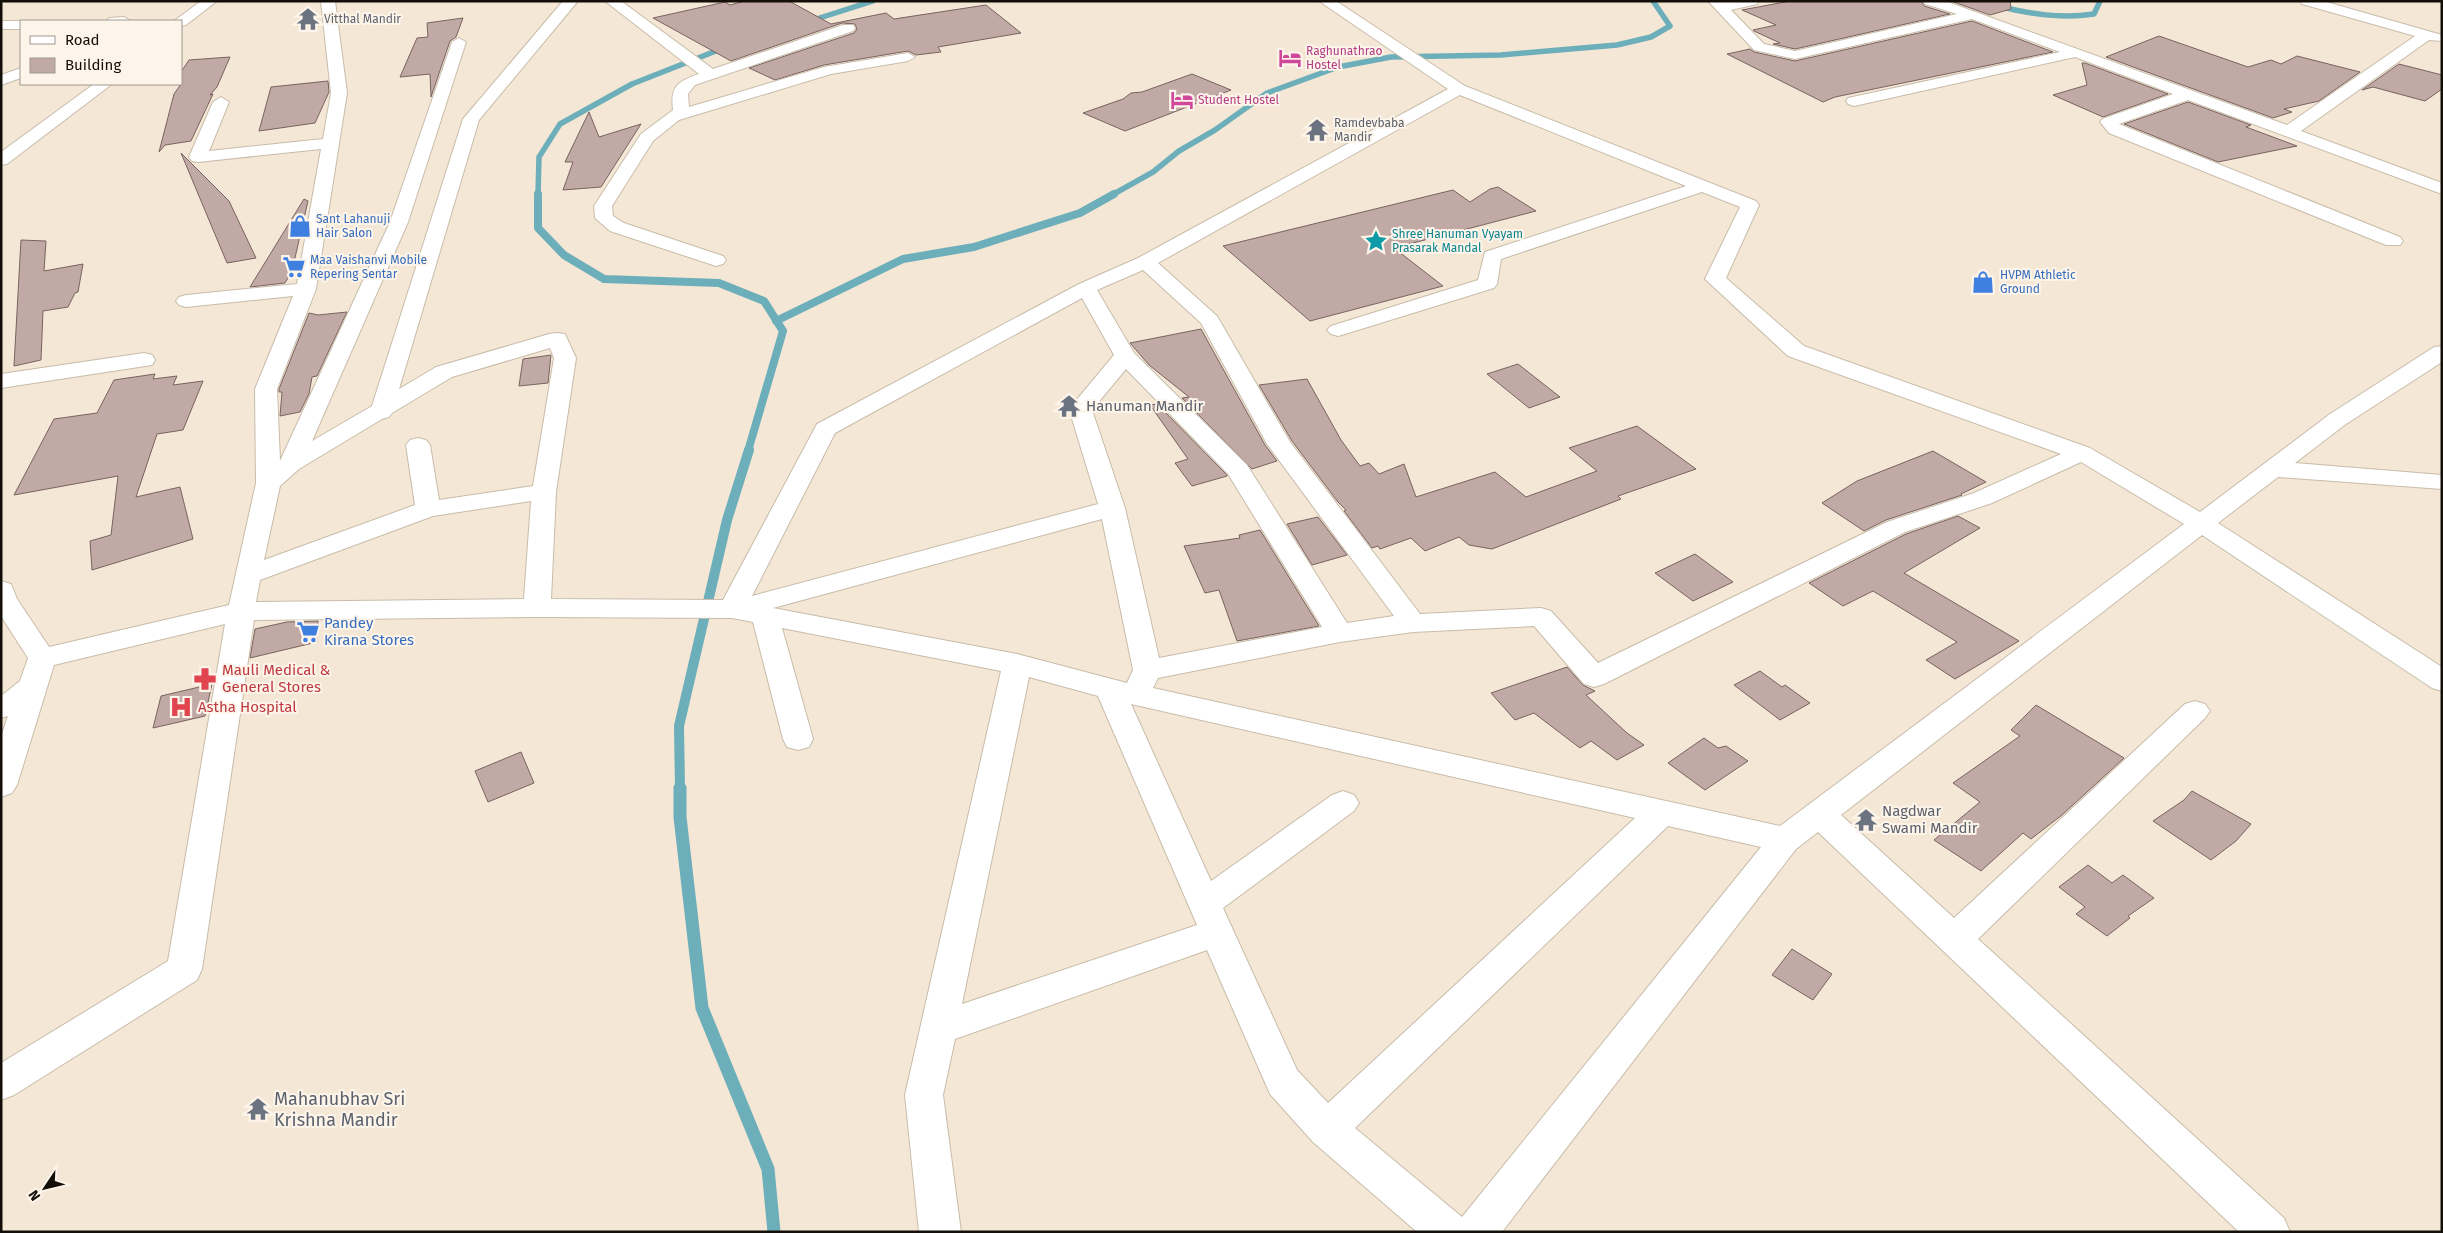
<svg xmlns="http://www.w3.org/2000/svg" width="2443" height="1233" viewBox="0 0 2443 1233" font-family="'Fira Sans',sans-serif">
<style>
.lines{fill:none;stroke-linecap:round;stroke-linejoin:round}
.stream-far3{stroke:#6caeb9;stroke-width:5.5}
.stream-far2{stroke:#6caeb9;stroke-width:8}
.stream-far1{stroke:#6caeb9;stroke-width:10}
.stream{stroke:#6caeb9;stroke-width:13}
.building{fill:#c1a9a5;stroke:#796360}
.minor-casing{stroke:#c8bcaa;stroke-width:2}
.minor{fill:#fff;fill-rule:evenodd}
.labels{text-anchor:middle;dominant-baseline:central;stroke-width:4;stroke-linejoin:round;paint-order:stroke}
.far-worship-label{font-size:12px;fill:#5b616d;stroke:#fdf5ea;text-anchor:start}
.far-hotel-label{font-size:12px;fill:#b23c85;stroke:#fdf5ea;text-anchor:start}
.far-shop-label{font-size:12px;fill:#366cbe;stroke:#fdf5ea;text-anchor:start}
.far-culture-label{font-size:12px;fill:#0d838f;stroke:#fdf5ea;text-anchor:start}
.worship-label{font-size:15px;fill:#5b616d;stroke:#fdf5ea;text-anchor:start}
.shop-label{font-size:15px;fill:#366cbe;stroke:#fdf5ea;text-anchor:start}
.health-label{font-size:15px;fill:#be3a42;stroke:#fdf5ea;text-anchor:start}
.near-worship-label{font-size:18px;fill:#5b616d;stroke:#fdf5ea;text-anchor:start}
</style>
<rect width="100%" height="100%" fill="#f4e7d5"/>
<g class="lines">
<g class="stream-far3">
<path d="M 1998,6 C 2030,14 2061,19 2094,14 L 2100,1"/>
<path d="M 807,22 L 873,1"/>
<path d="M 538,195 L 539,157 L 560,124 L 632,84 L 726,47"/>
<path d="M 1112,195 L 1153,172 L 1179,151 L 1215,130 L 1267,93 L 1338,67 L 1391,57 L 1501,55 L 1617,45 L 1651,37 L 1670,26 L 1653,1"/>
</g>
<g class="stream-far2">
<path d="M 538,194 L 538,228 L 564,255 L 604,279 L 719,283 L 764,301 L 783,331 L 748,451"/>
<path d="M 776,321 L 903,259 L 974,247 L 1080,213 L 1114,194"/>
</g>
<path class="stream-far1" d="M 680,789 L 679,726 L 727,520 L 749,450"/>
<path class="stream" d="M 680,788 L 680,817 L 702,1008 L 768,1169 L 774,1232"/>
</g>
<g class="building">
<path d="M 745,1 L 789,1 L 831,24 L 886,13 L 894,19 L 986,5 L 1021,33 L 938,47 L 941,52 L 916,55 L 908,51 L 824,65 L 775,80 L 749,68 L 854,33 L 857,29 L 855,24 L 842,23 L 731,61 L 653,18 L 725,2 L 730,5 Z"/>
<path d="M 1790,1 L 1921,1 L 1924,6 L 1950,14 L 1795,49 L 1773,44 L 1780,43 L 1754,31 L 1753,30 L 1776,25 L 1742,10 Z"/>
<path d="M 1951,1 L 2010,1 L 2011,9 L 1990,15 Z"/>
<path d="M 463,18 L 456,37 L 450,41 L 431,97 L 430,74 L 400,77 L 417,38 L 428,37 L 427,23 Z"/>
<path d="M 1972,21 L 2053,52 L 1835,97 L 1823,102 L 1727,54 L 1750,49 L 1754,52 L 1795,61 Z"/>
<path d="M 2159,36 L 2248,67 L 2271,60 L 2281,64 L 2297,56 L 2360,72 L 2319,101 L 2284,109 L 2292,112 L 2273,118 L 2106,57 Z"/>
<path d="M 230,57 L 217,87 L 210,95 L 213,94 L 191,141 L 165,145 L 159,152 L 174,94 L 181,84 L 181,72 L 189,60 Z"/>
<path d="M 2082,63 L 2085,63 L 2168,94 L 2103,117 L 2053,95 L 2087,85 Z"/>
<path d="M 2399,64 L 2442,75 L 2442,89 L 2425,101 L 2373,87 L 2362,90 Z"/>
<path d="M 1192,74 L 1231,90 L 1125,131 L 1083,113 L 1123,99 L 1131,93 L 1142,92 Z"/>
<path d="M 328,81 L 329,92 L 315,123 L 259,131 L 271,87 Z"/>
<path d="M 2188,102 L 2251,125 L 2246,127 L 2297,146 L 2218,162 L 2124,124 Z"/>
<path d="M 589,112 L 599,137 L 641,124 L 601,187 L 563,190 L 573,162 L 565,162 Z"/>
<path d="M 181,153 L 229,201 L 256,258 L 227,263 Z"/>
<path d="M 1498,187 L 1536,211 L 1394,248 L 1443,286 L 1310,321 L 1223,246 L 1453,190 L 1470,202 L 1490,189 Z"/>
<path d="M 304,199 L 308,201 L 292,271 L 285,283 L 250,287 Z"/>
<path d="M 21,240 L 46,241 L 44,271 L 83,264 L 78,292 L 75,293 L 68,307 L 43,311 L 41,360 L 14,366 Z"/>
<path d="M 347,312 L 317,376 L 312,377 L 309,394 L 300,412 L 280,416 L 282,392 L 279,392 L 279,389 L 309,313 L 318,315 Z"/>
<path d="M 1201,329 L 1265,445 L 1277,461 L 1252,469 L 1182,398 L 1189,397 L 1149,365 L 1130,343 Z"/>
<path d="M 551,355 L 548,383 L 519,386 L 523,359 Z"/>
<path d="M 1518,364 L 1560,397 L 1529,408 L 1487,374 Z"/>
<path d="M 155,374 L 153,379 L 177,376 L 173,385 L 203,381 L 183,430 L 157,434 L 136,497 L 180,487 L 193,539 L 92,570 L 90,541 L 111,535 L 118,476 L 14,495 L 54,419 L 97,413 L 114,380 Z"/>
<path d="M 1307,379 L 1341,440 L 1360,466 L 1369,463 L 1379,474 L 1404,464 L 1416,497 L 1495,472 L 1526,497 L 1597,471 L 1569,448 L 1637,426 L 1696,469 L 1618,496 L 1621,499 L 1492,549 L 1469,545 L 1459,537 L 1425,551 L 1411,538 L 1380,549 L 1378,546 L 1372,548 L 1344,511 L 1346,510 L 1338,502 L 1292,441 L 1259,385 Z"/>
<path d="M 1157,404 L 1227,475 L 1227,476 L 1192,486 L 1175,463 L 1188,459 L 1150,405 Z"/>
<path d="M 1933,451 L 1986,482 L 1961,494 L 1962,495 L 1886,520 L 1864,531 L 1822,503 L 1857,481 Z"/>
<path d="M 1958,516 L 1980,528 L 1904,573 L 2019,641 L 1955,679 L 1926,660 L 1957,642 L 1873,591 L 1843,606 L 1809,583 L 1906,534 Z"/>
<path d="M 1318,517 L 1347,555 L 1312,565 L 1287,524 Z"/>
<path d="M 1260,530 L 1319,626 L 1237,641 L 1219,590 L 1205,593 L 1184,546 L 1240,538 L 1239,535 Z"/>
<path d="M 1695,554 L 1733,582 L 1693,601 L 1655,573 Z"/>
<path d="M 318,621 L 317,642 L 250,658 L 255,629 L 287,622 Z"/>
<path d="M 1567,667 L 1583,685 L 1595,691 L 1586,695 L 1627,733 L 1644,745 L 1617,760 L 1591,741 L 1580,748 L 1534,713 L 1515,720 L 1491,693 Z"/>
<path d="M 1760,671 L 1782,687 L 1785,685 L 1810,703 L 1780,720 L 1734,685 Z"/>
<path d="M 212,684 L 205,716 L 153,728 L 161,696 Z"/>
<path d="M 2036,705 L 2124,758 L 2062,815 L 2031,839 L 2023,833 L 1981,871 L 1934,840 L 1980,802 L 1953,783 L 2020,736 L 2011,730 Z"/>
<path d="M 1704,738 L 1718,748 L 1726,746 L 1748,761 L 1705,790 L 1668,763 Z"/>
<path d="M 521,752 L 534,783 L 488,802 L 475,771 Z"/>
<path d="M 2192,791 L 2251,824 L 2236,841 L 2211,860 L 2153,821 L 2184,800 Z"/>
<path d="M 2088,865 L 2112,883 L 2123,875 L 2154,898 L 2128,916 L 2130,918 L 2107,936 L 2076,914 L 2085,907 L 2059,887 Z"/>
<path d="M 1792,949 L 1832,974 L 1813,1000 L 1772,975 Z"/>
</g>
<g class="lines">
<defs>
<g id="minor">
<path d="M 201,1 L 217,1 L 186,25 L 181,26 L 181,21 L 174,21 Z"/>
<path d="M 321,1 L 335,1 L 347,93 L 316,289 L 277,389 L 280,461 L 390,222 L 452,42 L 459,38 L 466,42 L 408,222 L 312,441 L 372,406 L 463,119 L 563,1 L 578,1 L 479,120 L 399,389 L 436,367 L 549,334 L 557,333 L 565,334 L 576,358 L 556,492 L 551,599 L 723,600 L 817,424 L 1079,284 L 1138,258 L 1448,89 L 1319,1 L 1336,1 L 1465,86 L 1756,201 L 1759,205 L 1726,278 L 1804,346 L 2090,448 L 2200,512 L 2330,414 L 2434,347 L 2442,346 L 2442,362 L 2346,424 L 2295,463 L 2442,475 L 2442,489 L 2278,477 L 2218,523 L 2442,667 L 2442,691 L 2432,688 L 2202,535 L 1841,815 L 1954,918 L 2185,704 L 2195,701 L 2205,704 L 2210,711 L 2205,718 L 1978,939 L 2284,1218 L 2290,1232 L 2239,1232 L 1818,832 L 1796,849 L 1502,1232 L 1417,1232 L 1313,1142 L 1270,1094 L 1207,950 L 955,1039 L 943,1095 L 961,1232 L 919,1232 L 905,1095 L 1001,671 L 782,628 L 813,739 L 809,747 L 798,750 L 787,747 L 783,739 L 753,622 L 732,618 L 537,617 L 254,620 L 202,969 L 197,980 L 14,1095 L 1,1100 L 1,1063 L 168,961 L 225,624 L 54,665 L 17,785 L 12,793 L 1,797 L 1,737 L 8,716 L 1,718 L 1,696 L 20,681 L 28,658 L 1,616 L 1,581 L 11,584 L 17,599 L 49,647 L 229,605 L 256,483 L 255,389 L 293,296 L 186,307 L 179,305 L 176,301 L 179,297 L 186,295 L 297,284 L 321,149 L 198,162 L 192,161 L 189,157 L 213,102 L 221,97 L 229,102 L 209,151 L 323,139 L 331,93 ZM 1460,95 L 1686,186 L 1485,252 L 1478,280 L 1331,326 L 1327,330 L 1331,334 L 1338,336 L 1345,334 L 1494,288 L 1497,284 L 1501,259 L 1702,192 L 1740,207 L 1705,279 L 1788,356 L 2061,454 L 1974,493 L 1887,522 L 1598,663 L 1551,611 L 1541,608 L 1420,614 L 1290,442 L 1217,316 L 1158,263 ZM 1143,270 L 1201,323 L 1267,444 L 1394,616 L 1347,623 L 1247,465 L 1134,353 L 1097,290 ZM 1082,298 L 1114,355 L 1069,409 L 1098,504 L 752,596 L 835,433 ZM 550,348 L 554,358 L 533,486 L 439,500 L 430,445 L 426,440 L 418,438 L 410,440 L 406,445 L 415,505 L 264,560 L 280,486 L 299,469 L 382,419 L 389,417 L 392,413 L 452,377 ZM 1126,369 L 1228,474 L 1322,627 L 1159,658 L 1125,508 L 1092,410 ZM 2081,462 L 2184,524 L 1780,826 L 1153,688 L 1158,678 L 1340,642 L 1413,632 L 1534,626 L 1584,684 L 1594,687 L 1604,684 L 1905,532 L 1992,503 ZM 531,501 L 524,599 L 256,602 L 260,580 L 433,516 ZM 1102,519 L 1133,670 L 1127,683 L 1017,654 L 773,608 ZM 1029,677 L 1098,696 L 1197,925 L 962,1004 ZM 1131,704 L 1635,818 L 1328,1103 L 1297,1070 L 1223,908 L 1354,811 L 1359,803 L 1354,795 L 1343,791 L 1332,795 L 1211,881 ZM 1668,826 L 1761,847 L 1462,1217 L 1355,1128 Z"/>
<path d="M 605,1 L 621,1 L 713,69 L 843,25 L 853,25 L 855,28 L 853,31 L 695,85 L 688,94 L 689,107 L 824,67 L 908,53 L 915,57 L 908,61 L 831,74 L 679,120 L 653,141 L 612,206 L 613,216 L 624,223 L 723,256 L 726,260 L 723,264 L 716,266 L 610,231 L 595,218 L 594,206 L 641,134 L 673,110 C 670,86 678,81 699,74 Z"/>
<path d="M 1708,1 L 1759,1 L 1757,4 L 1731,10 L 1764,44 L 1795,51 L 1957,14 L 1925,4 L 1923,1 L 1945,1 L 2287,125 L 2415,36 L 2302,4 L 2300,1 L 2323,1 L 2442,35 L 2442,41 L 2429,40 L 2301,131 L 2442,183 L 2442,194 L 2188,100 L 2119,124 L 2400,237 L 2403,241 L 2400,245 L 2386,245 L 2109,133 L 2100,122 L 2102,119 L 2173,94 L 2075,57 L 1854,106 L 1848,104 L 1846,101 L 1848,98 L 2060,52 L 1972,19 L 1795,59 L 1754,50 Z"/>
<path d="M 124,17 L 131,21 L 107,21 L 109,18 Z"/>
<path d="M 1,21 L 23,21 L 21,21 L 21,29 L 1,29 Z"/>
<path d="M 21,68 L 21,78 L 1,85 L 1,75 Z"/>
<path d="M 94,84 L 112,84 L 7,164 L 1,165 L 1,152 Z"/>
<path d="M 144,353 L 152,355 L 155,360 L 152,365 L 1,388 L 1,374 Z"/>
</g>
</defs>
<use href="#minor" class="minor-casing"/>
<use href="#minor" class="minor"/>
</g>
<defs>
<symbol id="temple-bare" viewBox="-9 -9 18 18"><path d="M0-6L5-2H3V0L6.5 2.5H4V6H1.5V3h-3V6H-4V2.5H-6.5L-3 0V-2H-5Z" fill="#6b7280" stroke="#fdf5ea" stroke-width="2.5" paint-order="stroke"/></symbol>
<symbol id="hotel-bare" viewBox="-9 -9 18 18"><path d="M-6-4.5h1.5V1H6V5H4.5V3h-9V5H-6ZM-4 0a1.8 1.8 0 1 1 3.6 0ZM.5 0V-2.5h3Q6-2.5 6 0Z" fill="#d1479c" stroke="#fdf5ea" stroke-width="2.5" paint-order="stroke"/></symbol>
<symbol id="shop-bare" viewBox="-9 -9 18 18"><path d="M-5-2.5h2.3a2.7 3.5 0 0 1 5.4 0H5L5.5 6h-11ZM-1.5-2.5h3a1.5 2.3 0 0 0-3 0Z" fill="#3f7fe0" stroke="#fdf5ea" stroke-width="2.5" paint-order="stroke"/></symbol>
<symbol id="sight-bare" viewBox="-9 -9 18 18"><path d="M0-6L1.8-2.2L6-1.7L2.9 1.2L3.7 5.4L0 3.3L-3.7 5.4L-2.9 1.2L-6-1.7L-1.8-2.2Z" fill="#0f9aa8" stroke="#fdf5ea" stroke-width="2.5" paint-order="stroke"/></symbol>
<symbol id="supermarket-bare" viewBox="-9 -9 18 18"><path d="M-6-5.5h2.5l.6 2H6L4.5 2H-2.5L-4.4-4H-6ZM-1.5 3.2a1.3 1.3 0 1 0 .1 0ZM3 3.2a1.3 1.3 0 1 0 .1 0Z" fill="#3f7fe0" stroke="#fdf5ea" stroke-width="2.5" paint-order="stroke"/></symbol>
<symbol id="pharmacy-bare" viewBox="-9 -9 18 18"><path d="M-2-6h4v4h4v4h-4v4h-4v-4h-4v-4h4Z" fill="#e0444e" stroke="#fdf5ea" stroke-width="2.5" paint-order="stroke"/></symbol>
<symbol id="hospital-bare" viewBox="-9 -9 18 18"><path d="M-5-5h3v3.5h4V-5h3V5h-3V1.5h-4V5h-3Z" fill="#e0444e" stroke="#fdf5ea" stroke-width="2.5" paint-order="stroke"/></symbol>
</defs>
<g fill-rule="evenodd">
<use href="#temple-bare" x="292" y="3" width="32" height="32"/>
<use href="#hotel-bare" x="1274" y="42" width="32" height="32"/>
<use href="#hotel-bare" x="1166" y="84" width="32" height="32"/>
<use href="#temple-bare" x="1301" y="114" width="32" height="32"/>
<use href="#shop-bare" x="284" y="210" width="32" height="32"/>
<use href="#sight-bare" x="1360" y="225" width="32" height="32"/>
<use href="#supermarket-bare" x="278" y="251" width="32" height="32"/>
<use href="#shop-bare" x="1967" y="266" width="32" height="32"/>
<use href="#temple-bare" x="1053" y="390" width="32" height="32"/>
<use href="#supermarket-bare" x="292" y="616" width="32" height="32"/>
<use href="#pharmacy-bare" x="189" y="663" width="32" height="32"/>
<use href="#hospital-bare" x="165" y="691" width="32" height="32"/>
<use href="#temple-bare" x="1850" y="804" width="32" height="32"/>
<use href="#temple-bare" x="242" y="1093" width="32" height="32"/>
</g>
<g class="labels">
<g class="far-worship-label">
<text x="324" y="19">Vitthal Mandir</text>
<text x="1334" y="123">Ramdevbaba<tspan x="1334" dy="14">Mandir</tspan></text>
</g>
<g class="far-hotel-label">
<text x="1306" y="51">Raghunathrao<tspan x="1306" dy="14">Hostel</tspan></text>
<text x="1198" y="100">Student Hostel</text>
</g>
<g class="far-shop-label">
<text x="316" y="219">Sant Lahanuji<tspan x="316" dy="14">Hair Salon</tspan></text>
<text x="310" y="260">Maa Vaishanvi Mobile<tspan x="310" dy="14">Repering Sentar</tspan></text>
<text x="2000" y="275">HVPM Athletic<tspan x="2000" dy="14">Ground</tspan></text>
</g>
<g class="far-culture-label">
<text x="1392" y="234">Shree Hanuman Vyayam<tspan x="1392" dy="14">Prasarak Mandal</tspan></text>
</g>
<g class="worship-label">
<text x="1086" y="406">Hanuman Mandir</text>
<text x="1882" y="811">Nagdwar<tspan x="1882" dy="17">Swami Mandir</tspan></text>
</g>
<g class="shop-label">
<text x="324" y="623">Pandey<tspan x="324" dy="17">Kirana Stores</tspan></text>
</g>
<g class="health-label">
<text x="222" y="670">Mauli Medical &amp;<tspan x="222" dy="17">General Stores</tspan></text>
<text x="198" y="707">Astha Hospital</text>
</g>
<g class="near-worship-label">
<text x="274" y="1099">Mahanubhav Sri<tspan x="274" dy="21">Krishna Mandir</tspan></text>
</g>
</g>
<rect width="2443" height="1233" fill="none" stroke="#130e08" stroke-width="5"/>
<rect x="20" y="20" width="162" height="65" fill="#fdf5ea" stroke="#9f9990"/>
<rect x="30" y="36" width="25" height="8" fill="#ffffff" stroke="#9f9990"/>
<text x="65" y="45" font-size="15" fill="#130e08">Road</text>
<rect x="30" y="58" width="25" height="15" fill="#c1a9a5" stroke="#9f9990"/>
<text x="65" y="70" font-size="15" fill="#130e08">Building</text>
<g transform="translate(45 1188) rotate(235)" stroke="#fdf5ea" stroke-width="4" paint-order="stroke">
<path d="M0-4L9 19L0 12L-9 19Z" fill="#130e08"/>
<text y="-8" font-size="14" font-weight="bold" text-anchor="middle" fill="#130e08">N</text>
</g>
</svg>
